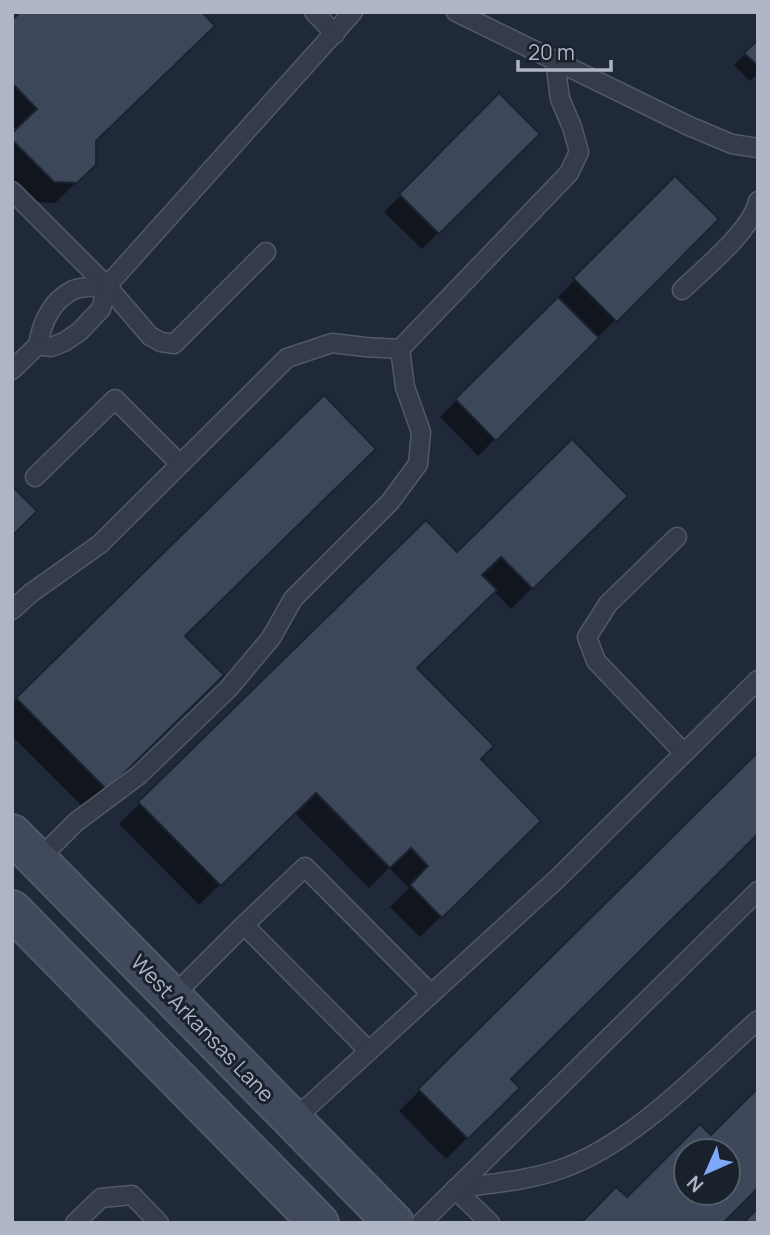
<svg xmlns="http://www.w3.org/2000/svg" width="770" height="1235" viewBox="0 0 770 1235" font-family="Manrope,sans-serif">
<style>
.shadow{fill:#0007}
.building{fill:#3c4759;stroke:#1b2330;stroke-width:2;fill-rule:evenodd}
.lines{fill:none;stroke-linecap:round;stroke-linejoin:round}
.lane-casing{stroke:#515967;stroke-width:21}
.secondary-casing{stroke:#515967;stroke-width:42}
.lane{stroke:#343b49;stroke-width:18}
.secondary{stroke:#414a5c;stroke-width:38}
.labels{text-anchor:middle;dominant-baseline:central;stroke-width:6;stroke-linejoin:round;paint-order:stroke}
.street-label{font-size:21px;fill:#aeb6c6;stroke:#19212d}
</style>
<rect width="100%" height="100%" fill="#202939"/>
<g class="shadow">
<path d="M 12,22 L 94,141 L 94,164 L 55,203 L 33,202 L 12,181 L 12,136 L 18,130 L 12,125 Z"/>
<path d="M 758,42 L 758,73 L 750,81 L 734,65 Z"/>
<path d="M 499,96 L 537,134 L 422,249 L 384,212 Z"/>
<path d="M 675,178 L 717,219 L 478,456 L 440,417 Z"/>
<path d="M 324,398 L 183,636 L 221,675 L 85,809 L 12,736 L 12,704 Z"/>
<path d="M 626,496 L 511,609 L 494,591 L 415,668 L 479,759 L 539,821 L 420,937 L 390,907 L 409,888 L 389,868 L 369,888 L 294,812 L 199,905 L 119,824 L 426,522 L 457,554 Z"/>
<path d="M 758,755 L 508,1079 L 517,1088 L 446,1159 L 399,1111 Z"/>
</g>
<g class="building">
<path d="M 20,12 L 202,12 L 215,26 L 96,141 L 96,165 L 77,183 L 54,182 L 12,140 L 12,133 L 37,109 L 12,83 L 12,20 Z"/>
<path d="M 758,40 L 758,66 L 744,53 Z"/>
<path d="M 499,93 L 540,134 L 439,234 L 399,194 Z"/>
<path d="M 675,176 L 719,219 L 617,322 L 573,278 Z"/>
<path d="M 558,297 L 599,338 L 496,441 L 455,399 Z"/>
<path d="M 324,395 L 376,449 L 185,636 L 224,675 L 107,790 L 16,698 Z"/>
<path d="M 572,439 L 628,496 L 533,589 L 501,557 L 482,575 L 497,590 L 417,668 L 494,746 L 481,759 L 541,821 L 442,918 L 410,885 L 428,866 L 411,848 L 390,868 L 316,793 L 221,886 L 138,802 L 426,520 L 457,552 Z"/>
<path d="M 12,486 L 37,511 L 12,536 Z"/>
<path d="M 758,752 L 758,834 L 511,1079 L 520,1088 L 468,1139 L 418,1089 Z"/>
<path d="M 758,1088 L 758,1188 L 723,1223 L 581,1223 L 616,1187 L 627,1197 L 700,1124 L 711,1135 ZM 686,1151 L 728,1151 L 728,1193 L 686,1193 Z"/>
<path d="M 758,1208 L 758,1223 L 743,1223 Z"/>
</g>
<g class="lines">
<defs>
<g id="lane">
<path d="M 314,12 L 335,34"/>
<path d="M 456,12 L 689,126 L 732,144 L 758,148"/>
<path d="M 12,191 L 107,286 L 150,336 L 161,342 L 174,344 L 266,252"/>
<path d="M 682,290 C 704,269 752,230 758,201"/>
<path d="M 38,345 C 42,322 51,301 73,290 C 82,286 97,287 107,286"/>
<path d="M 12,370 L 38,345 L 51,347 L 64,342 L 79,332 L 101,309 L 107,286 L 353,12"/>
<path d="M 35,477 L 115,399 L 180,464"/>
<path d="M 677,537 L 608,604 L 587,637 L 596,661 L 684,753"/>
<path d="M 12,610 L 31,593 L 100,544 L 287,358 L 332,343 L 365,347 L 400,349 L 569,173 L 579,152 L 572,127 L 560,99 L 555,61"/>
<path d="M 38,860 L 76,822 L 139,775 L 229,688 L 271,638 L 293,599 L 390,502 L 418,464 L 421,432 L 405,387 L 400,349"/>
<path d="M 244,925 L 305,867 L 431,994"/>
<path d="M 172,997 L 244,925 L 369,1051"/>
<path d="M 292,1120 L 311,1104 L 558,878 L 758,680"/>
<path d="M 455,1189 C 490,1183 528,1181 561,1169 C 633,1144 701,1071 758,1020"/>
<path d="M 455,1189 L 490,1223"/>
<path d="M 75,1223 L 101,1198 L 132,1195 L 159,1223"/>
<path d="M 421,1223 L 758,891"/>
</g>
<g id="secondary">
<path d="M 12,834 L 394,1223"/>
<path d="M 12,910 L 319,1223"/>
</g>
</defs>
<use href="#lane" class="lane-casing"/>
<use href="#secondary" class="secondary-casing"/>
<use href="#lane" class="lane"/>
<use href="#secondary" class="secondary"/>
</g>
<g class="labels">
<g class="street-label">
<text transform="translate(203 1028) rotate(46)">West Arkansas Lane</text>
</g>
</g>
<rect width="770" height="1235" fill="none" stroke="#aeb6c6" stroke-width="28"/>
<g transform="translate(707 1172) rotate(225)"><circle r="33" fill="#19212d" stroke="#555d6a" stroke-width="2"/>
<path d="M0-5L12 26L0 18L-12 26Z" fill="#7ea9fa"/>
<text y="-10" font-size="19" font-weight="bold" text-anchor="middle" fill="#aeb6c6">N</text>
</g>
<path d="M518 60v10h93v-10" fill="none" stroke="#aeb6c6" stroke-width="3.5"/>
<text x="528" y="60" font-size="21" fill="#aeb6c6" stroke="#19212d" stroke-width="5" paint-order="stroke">20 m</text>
</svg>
